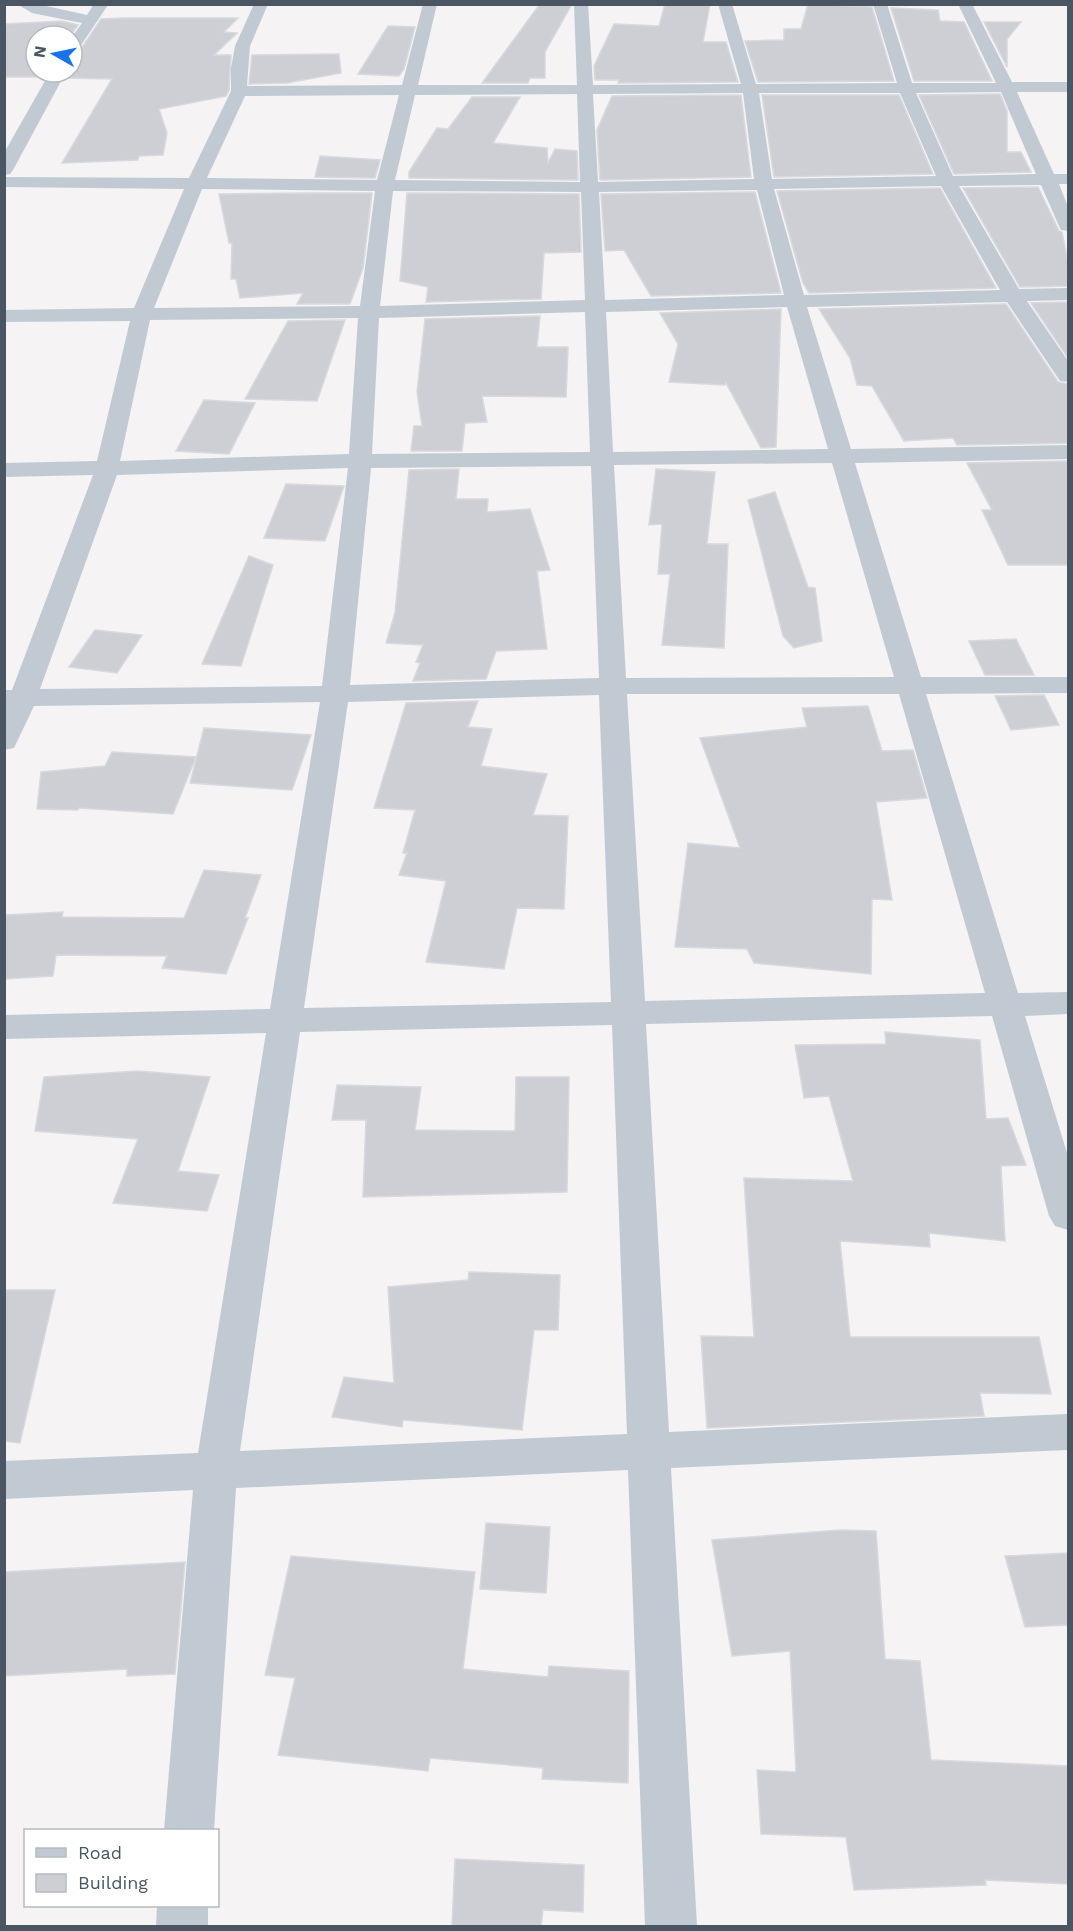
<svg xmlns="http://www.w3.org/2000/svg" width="1073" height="1931" viewBox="0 0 1073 1931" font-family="'Work Sans',sans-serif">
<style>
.building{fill:#cdcfd5;stroke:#d7d9de;stroke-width:1.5}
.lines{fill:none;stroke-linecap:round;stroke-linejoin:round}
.street{fill:#c1cad2;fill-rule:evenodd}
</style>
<rect width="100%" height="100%" fill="#f5f3f3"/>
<g class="building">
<path d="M 540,4 L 572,4 L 545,52 L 545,78 L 530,78 L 528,83 L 482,83 Z"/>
<path d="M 665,4 L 710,4 L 703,42 L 726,42 L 738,82 L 618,83 L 619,80 L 595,80 L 594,66 L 614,24 L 659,26 Z"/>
<path d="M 808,4 L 872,7 L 894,81 L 758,82 L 745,41 L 784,40 L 784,29 L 801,29 Z"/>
<path d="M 891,8 L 938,10 L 940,21 L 964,22 L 992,81 L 914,81 Z"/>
<path d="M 123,18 L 238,18 L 224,32 L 237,33 L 214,55 L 231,55 L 229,90 L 226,96 L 159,109 L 167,133 L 163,155 L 139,156 L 138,160 L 62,163 L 112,79 L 65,78 L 68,72 L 72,72 L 72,55 L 79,52 L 101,19 Z"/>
<path d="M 62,21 L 78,25 L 70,36 L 36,36 L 36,72 L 47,72 L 44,77 L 4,77 L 4,24 Z"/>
<path d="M 984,22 L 1021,22 L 1007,39 L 1007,67 Z"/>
<path d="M 388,26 L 415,27 L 404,69 L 399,76 L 358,74 Z"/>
<path d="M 339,54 L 341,73 L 287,83 L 249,84 L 252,55 Z"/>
<path d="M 1000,94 L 1007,111 L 1007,152 L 1021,152 L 1031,172 L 954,174 L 919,95 Z"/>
<path d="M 741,95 L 751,177 L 600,180 L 597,130 L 612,96 Z"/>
<path d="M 762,95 L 899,95 L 933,174 L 774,177 Z"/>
<path d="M 472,97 L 520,97 L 493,143 L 547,148 L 548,163 L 555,149 L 577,151 L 578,180 L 409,178 L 409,172 L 437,128 L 448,129 Z"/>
<path d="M 320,156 L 380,160 L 375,178 L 315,177 Z"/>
<path d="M 1038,187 L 1059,231 L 1062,232 L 1068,262 L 1068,286 L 1020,287 L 963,188 Z"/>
<path d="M 940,188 L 996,288 L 809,293 L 803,283 L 777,191 Z"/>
<path d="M 755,192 L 781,293 L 651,296 L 624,250 L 605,251 L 601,194 Z"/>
<path d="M 311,193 L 372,193 L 363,268 L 350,304 L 297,304 L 303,293 L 240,298 L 236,279 L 231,279 L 232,243 L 229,243 L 219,194 Z"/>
<path d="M 407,193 L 579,194 L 581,252 L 544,253 L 541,299 L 426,302 L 428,287 L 400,281 Z"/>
<path d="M 1068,302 L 1068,358 L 1031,303 Z"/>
<path d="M 1006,304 L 1058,382 L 1068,384 L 1068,443 L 957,445 L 953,438 L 904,441 L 872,386 L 857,385 L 850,358 L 819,309 Z"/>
<path d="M 781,309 L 776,447 L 761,448 L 726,383 L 725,385 L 669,382 L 678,344 L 660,313 Z"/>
<path d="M 540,316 L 537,347 L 568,347 L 566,397 L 482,396 L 487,422 L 465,423 L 462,451 L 411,451 L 414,426 L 422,426 L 417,392 L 425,319 Z"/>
<path d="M 345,320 L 317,401 L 245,399 L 288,321 Z"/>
<path d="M 204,400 L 255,403 L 229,454 L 176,451 Z"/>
<path d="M 1068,461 L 1068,565 L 1008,565 L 982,510 L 992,510 L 967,463 Z"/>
<path d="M 459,469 L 456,499 L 488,499 L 487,512 L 530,509 L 550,570 L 537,571 L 547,649 L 496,651 L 486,679 L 413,681 L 420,663 L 416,662 L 423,645 L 386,643 L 395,613 L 409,470 Z"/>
<path d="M 656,469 L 715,472 L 707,544 L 728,544 L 724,648 L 662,645 L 670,574 L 658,574 L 662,524 L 649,525 Z"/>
<path d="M 286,484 L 344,486 L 325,541 L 264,538 Z"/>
<path d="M 775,492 L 808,587 L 815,588 L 822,641 L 794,648 L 783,636 L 748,500 Z"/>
<path d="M 249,556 L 273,565 L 241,666 L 202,664 Z"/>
<path d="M 95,630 L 142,635 L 117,673 L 69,667 Z"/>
<path d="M 1016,639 L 1034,675 L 985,675 L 969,641 Z"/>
<path d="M 1044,695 L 1059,725 L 1011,730 L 995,696 Z"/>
<path d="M 478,701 L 468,727 L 492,729 L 481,766 L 547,774 L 533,815 L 568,816 L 564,909 L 517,908 L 504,969 L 426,962 L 446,881 L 399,875 L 407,853 L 403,853 L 415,810 L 374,808 L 406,703 Z"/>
<path d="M 868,706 L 882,751 L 913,750 L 927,798 L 876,802 L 892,900 L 872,899 L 871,974 L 754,963 L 747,949 L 675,947 L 688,843 L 740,848 L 700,738 L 807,727 L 802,708 Z"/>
<path d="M 204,728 L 220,729 L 311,735 L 292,790 L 190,783 Z"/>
<path d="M 112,752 L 196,757 L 173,814 L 79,808 L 78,810 L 37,809 L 41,772 L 105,766 Z"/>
<path d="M 204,870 L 261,875 L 245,918 L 248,918 L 226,974 L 162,968 L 167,956 L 56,955 L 53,976 L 4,979 L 4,915 L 63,912 L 62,917 L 184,918 Z"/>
<path d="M 885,1032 L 980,1040 L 986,1119 L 1008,1118 L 1026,1165 L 1001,1166 L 1005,1241 L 929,1233 L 930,1247 L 840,1241 L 850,1337 L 1039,1337 L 1051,1394 L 980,1393 L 984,1416 L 707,1428 L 701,1336 L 754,1337 L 744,1178 L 853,1181 L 829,1096 L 804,1098 L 795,1045 L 886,1044 Z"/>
<path d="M 138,1071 L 210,1077 L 178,1171 L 219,1175 L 207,1211 L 113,1203 L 138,1139 L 35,1131 L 44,1077 Z"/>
<path d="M 516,1077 L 569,1077 L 567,1192 L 363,1197 L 366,1120 L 332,1120 L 337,1085 L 421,1087 L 415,1130 L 515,1131 Z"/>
<path d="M 469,1272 L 560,1275 L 558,1330 L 534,1330 L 522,1430 L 403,1420 L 402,1427 L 332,1417 L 344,1377 L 394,1383 L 388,1287 L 468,1280 Z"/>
<path d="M 4,1290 L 55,1290 L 20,1443 L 4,1441 Z"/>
<path d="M 486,1523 L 550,1527 L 546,1593 L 480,1589 Z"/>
<path d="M 840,1530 L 876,1531 L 885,1659 L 920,1661 L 931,1760 L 1068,1766 L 1068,1884 L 985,1880 L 986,1885 L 854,1890 L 846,1837 L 761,1834 L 757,1770 L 796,1772 L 790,1651 L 732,1656 L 712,1540 Z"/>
<path d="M 1068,1553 L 1068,1625 L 1025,1627 L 1005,1556 Z"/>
<path d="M 291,1556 L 475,1572 L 463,1669 L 548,1677 L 549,1666 L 629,1671 L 628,1783 L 542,1779 L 543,1768 L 430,1758 L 428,1771 L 278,1755 L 295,1678 L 265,1675 Z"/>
<path d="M 185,1562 L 175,1674 L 127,1676 L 127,1669 L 4,1676 L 4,1572 Z"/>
<path d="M 455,1859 L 584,1865 L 583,1912 L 543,1910 L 541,1926 L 452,1926 Z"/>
</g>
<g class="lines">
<g class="street">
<path d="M 17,4 L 37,4 L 87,15 L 94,4 L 108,5 L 77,51 L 72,53 L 72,37 L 82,23 L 32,13 Z"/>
<path d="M 254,4 L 268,4 L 250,46 L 247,86 L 402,85 L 423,4 L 437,4 L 418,85 L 577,85 L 574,4 L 588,4 L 593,85 L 741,84 L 718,4 L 732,4 L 756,84 L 897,83 L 873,4 L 887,4 L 912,83 L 996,83 L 958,4 L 972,4 L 1012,82 L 1068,82 L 1068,92 L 1017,92 L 1054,174 L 1068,174 L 1068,184 L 1059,184 L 1068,207 L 1068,231 L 1061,230 L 1059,226 L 1041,185 L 959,186 L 1019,289 L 1068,288 L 1068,300 L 1027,301 L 1068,361 L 1068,382 L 1060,381 L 1007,302 L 807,307 L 851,449 L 1068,445 L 1068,459 L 855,463 L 921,677 L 1068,677 L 1068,693 L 926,694 L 1018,993 L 1068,992 L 1068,1014 L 1025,1016 L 1068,1156 L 1068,1230 L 1055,1226 L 1049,1216 L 992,1016 L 646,1024 L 669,1432 L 1068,1414 L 1068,1450 L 671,1468 L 697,1926 L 645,1926 L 628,1470 L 236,1488 L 214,1830 L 164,1830 L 193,1490 L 4,1499 L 4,1461 L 198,1453 L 266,1033 L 4,1039 L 4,1015 L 270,1009 L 320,702 L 34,706 L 14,748 L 4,750 L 4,690 L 12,690 L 93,475 L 4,477 L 4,463 L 97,461 L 130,321 L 4,322 L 4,310 L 134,308 L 184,189 L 4,187 L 4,177 L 189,178 L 231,91 L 231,68 L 235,46 ZM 1001,92 L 1036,174 L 953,176 L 916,93 ZM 743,93 L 754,179 L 598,182 L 593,94 ZM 759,93 L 900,93 L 936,176 L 772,179 ZM 577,94 L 580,182 L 395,180 L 415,95 ZM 399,95 L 377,180 L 207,178 L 245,96 ZM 941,186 L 1000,290 L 804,295 L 774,189 ZM 202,189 L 375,191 L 360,306 L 154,308 ZM 757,190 L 784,295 L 605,300 L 599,192 ZM 393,191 L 581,192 L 585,300 L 380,306 ZM 787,307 L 828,449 L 613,452 L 606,312 ZM 585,312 L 590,452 L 372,454 L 379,318 ZM 358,318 L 349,454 L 120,461 L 150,320 ZM 832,463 L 894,677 L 626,678 L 614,465 ZM 591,466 L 599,678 L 350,685 L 371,468 ZM 348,468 L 322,686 L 40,689 L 117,475 ZM 627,694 L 899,694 L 985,993 L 645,1001 ZM 599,695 L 611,1002 L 304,1008 L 348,702 ZM 612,1025 L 627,1434 L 240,1451 L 300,1032 Z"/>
<path d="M 50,72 L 66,72 L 13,170 L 10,174 L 4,175 L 4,153 Z"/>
<path d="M 157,1906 L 208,1906 L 208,1926 L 156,1926 Z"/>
</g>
</g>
<rect width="1073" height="1931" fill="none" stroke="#4a5661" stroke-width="12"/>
<rect x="24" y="1829" width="195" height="78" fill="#ffffff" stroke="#b7bbc0" stroke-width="1.5"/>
<rect x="36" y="1848" width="30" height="9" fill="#c1cad2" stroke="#b7bbc0" stroke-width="1.5"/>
<text x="78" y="1859" font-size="18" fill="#4a5661">Road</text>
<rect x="36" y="1874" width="30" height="18" fill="#cdcfd5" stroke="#b7bbc0" stroke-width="1.5"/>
<text x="78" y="1889" font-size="18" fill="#4a5661">Building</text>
<g transform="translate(54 54) rotate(279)"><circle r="28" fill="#ffffff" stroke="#b7bbc0" stroke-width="1.5"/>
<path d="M0-4.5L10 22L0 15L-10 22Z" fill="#1a73e8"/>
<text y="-9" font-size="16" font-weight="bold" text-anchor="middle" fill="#4a5661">N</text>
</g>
</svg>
